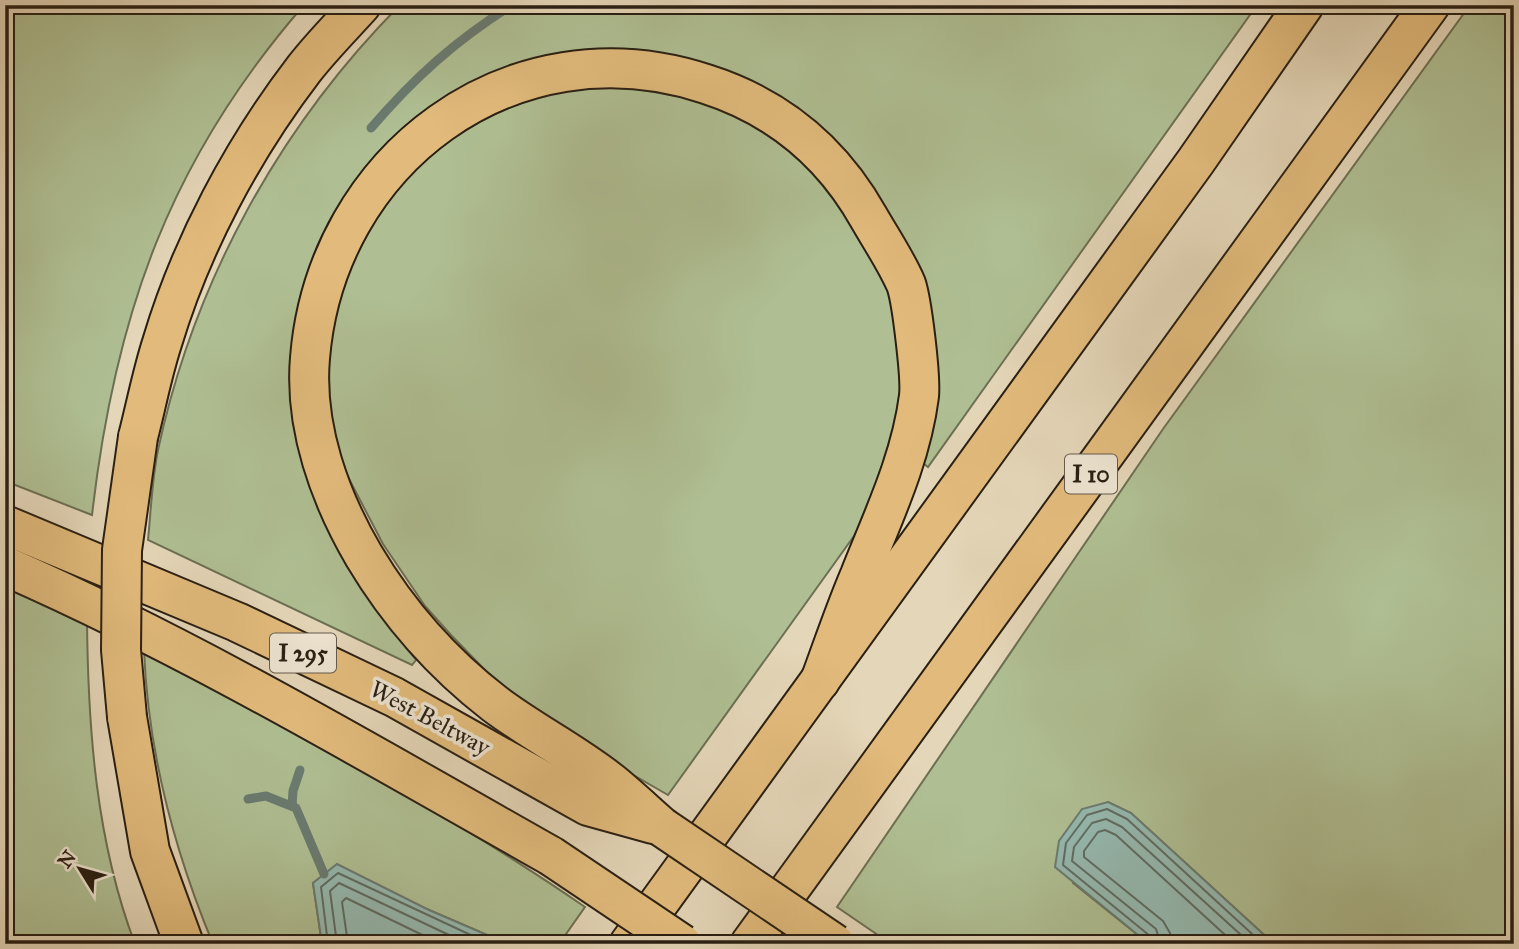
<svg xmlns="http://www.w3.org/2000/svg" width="1519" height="949" viewBox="0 0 1519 949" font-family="'IM FELL Great Primer',serif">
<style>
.green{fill:#afbf93;stroke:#6c6f53;stroke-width:2}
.water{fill:#95b9b0;stroke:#6a7b71;stroke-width:2}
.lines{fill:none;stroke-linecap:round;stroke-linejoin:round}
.shore{stroke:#5f6c62;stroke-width:2}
.stream{stroke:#6a7b71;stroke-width:9}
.motorway-casing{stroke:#291f13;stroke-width:42}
.motorway{stroke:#e2bb7c;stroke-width:38}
.motorway-bridge-casing{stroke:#291f13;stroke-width:42;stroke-linecap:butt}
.motorway-bridge{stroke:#e2bb7c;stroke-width:38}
.labels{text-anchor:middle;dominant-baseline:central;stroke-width:7;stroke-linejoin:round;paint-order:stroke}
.shield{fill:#ede4d1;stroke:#645a4c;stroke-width:2}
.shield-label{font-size:23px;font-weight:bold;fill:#291f13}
.street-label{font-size:24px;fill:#291f13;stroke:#ede4d1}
</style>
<rect width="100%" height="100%" fill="#e4d6b8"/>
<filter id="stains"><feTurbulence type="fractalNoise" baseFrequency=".00286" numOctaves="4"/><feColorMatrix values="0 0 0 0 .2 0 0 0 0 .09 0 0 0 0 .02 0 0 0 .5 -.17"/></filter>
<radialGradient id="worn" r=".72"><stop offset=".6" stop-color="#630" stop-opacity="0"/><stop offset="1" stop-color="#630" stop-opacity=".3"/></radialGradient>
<g class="green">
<path d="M 5,5 L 304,5 C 170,159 115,314 92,515 L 5,481 Z"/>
<path d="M 400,5 L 1257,5 L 928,467 L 919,460 L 910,255 L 879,198 L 755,86 L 472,85 L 301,310 L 379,613 L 416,660 L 412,665 L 148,540 C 151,510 152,479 158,450 C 194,282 279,127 400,5 Z"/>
<path d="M 1470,5 L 1514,5 L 1514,944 L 1274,944 L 1131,813 L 1108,802 L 1073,883 L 1149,944 L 891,944 L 837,907 L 1163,429 Z"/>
<path d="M 616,85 L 719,104 L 810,160 L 884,274 L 900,332 L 900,393 L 895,426 L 875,495 L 854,536 L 668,795 L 557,731 L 486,671 L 451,635 L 425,606 L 383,544 L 347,475 L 330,423 L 325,349 L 354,243 L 407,172 L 476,120 L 553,91 Z"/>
<path d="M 5,583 L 87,620 C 88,729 96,841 135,944 L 5,944 Z"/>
<path d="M 144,650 C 293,731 446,811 585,907 L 559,944 L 508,944 L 429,910 L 313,883 L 322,944 L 213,944 C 174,850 148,753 144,650 Z"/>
</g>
<g class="water">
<path d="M 1108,802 L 1131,813 L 1274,944 L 1149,944 L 1055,867 L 1059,841 L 1082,809 Z"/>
<path d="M 337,864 L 429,910 L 508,944 L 322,944 L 313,883 Z"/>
</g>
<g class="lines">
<g class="shore">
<path d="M 328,944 L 321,887 L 338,873 L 490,944"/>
<path d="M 337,944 L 330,891 L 339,883 L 468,944"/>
<path d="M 348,944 L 342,902 L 346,898 L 441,944"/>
<path d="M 1153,944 L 1150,936 L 1063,865 L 1066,843 L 1087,815 L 1107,809 L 1127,819 L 1263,944"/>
<path d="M 1161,944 L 1156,929 L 1072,861 L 1074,847 L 1092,823 L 1106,819 L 1122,827 L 1251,944"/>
<path d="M 1172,944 L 1170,933 L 1163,921 L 1084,857 L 1084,851 L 1098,832 L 1105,830 L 1116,835 L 1235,944"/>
</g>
<g class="stream">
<path d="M 371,128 C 415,77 455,41 512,5"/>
<path d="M 248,799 L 266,796 L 296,808 L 324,874"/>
<path d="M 292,806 L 293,791 L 300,770"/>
</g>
<defs>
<g id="motorway">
<path d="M 138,437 C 146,406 152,374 162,343 C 191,246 242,150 304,69 C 321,47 342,26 361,5"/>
<path d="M 5,525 L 237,622 L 394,697 L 588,806 L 653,824"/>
<path d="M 5,566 C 194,649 372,755 551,856"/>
<path d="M 127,717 L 150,851 L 184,944"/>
<path d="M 662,827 C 645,812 629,797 612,783 C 576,754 532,732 495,704 C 443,664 398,613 364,556 C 330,498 304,427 310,358 C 326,160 512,20 706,84 C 778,107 832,152 869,218 C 881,239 896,261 906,284 C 912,301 921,377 919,396 C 911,459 883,517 860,575 C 845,610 833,646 820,681"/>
<path d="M 629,944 L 1196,161 L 1304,5"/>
<path d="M 750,944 L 1430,5"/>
</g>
</defs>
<use href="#motorway" class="motorway-casing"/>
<use href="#motorway" class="motorway"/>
<defs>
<g id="motorway-bridge">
<path d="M 127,717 L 121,650 L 122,550 L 138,437"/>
<path d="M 662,827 L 835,944"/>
<path d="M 551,856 L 682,944"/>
</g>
</defs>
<use href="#motorway-bridge" class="motorway-bridge-casing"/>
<use href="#motorway-bridge" class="motorway-bridge"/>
</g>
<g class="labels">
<g class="shield">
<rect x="1065" y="454.5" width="52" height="39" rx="5"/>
<rect x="270" y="633.5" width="66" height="39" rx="5"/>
</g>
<g class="shield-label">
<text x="1091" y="474">I 10</text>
<text x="303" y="653">I 295</text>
</g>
<g class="street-label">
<text transform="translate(430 718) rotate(28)">West Beltway</text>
</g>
</g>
<rect width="1519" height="949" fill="none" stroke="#e4d6b8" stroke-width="28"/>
<rect x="7" y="7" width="1505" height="935" fill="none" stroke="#291f13" stroke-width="3.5"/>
<rect x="14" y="14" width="1491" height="921" fill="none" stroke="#291f13" stroke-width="2"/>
<g transform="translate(80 869) rotate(307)" stroke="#ede4d1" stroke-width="5" paint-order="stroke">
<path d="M0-5L12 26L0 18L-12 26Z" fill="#291f13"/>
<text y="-10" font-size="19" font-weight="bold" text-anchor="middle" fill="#291f13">N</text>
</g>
<rect width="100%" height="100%" filter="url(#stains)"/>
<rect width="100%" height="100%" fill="url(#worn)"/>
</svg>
